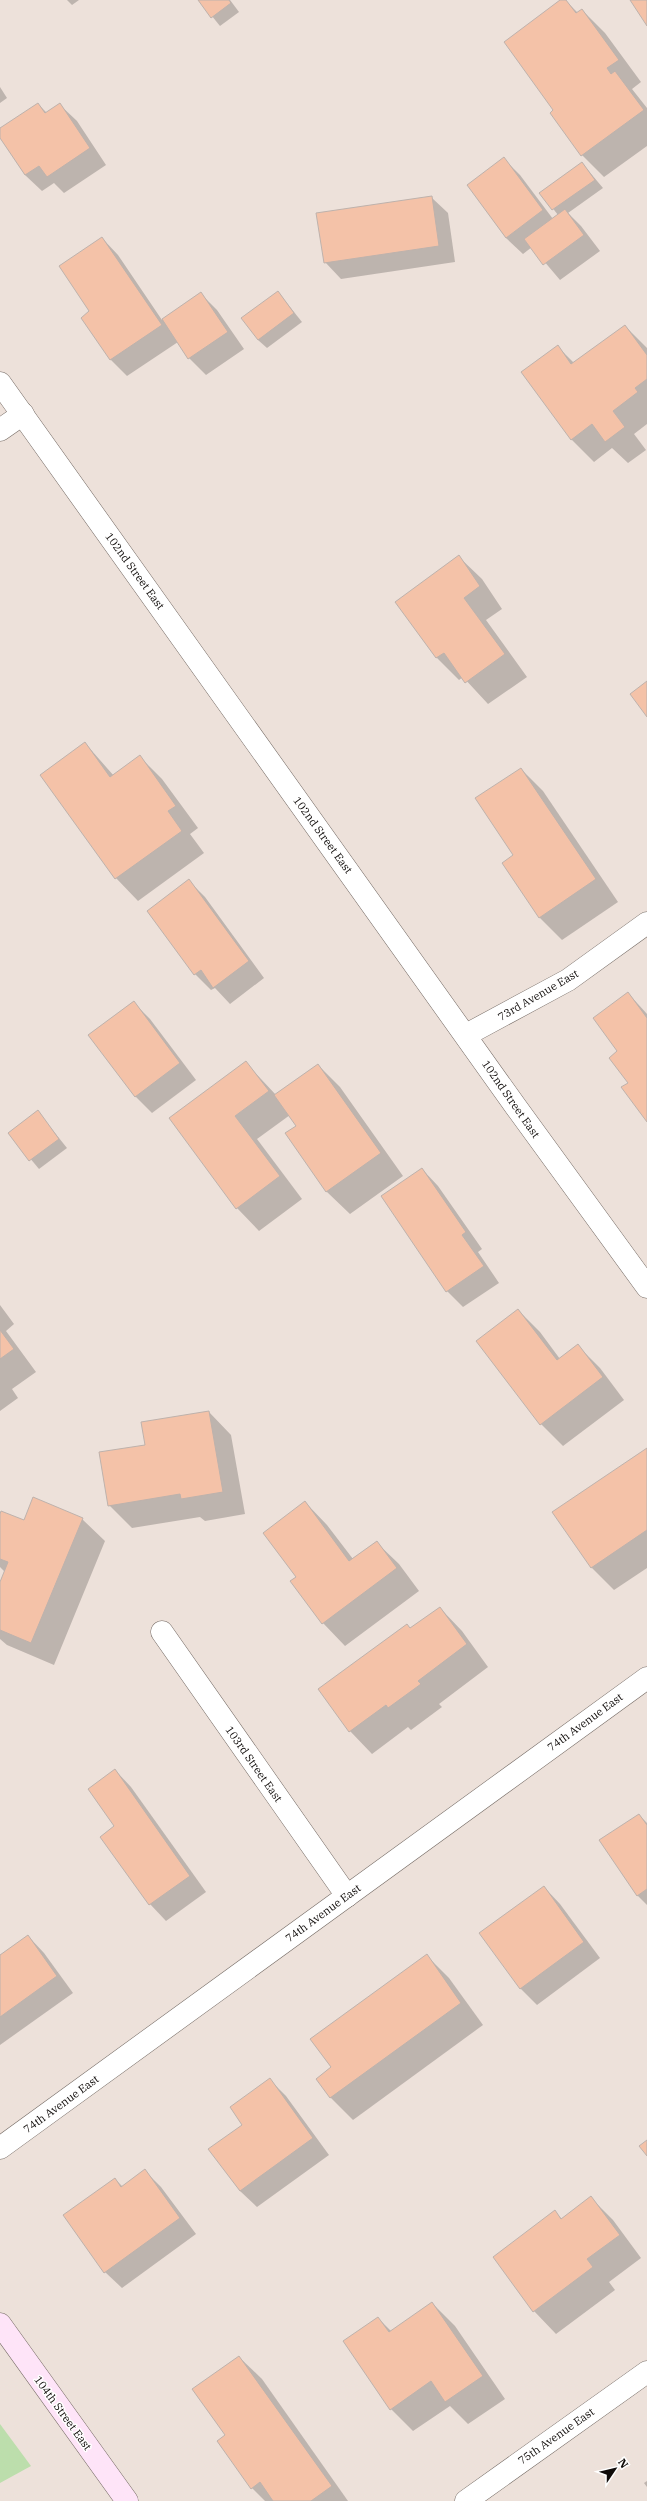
<svg xmlns="http://www.w3.org/2000/svg" width="647" height="2501" viewBox="0 0 647 2501" font-family="'IBM Plex Serif',serif">
<style>
.green{fill:#bcdeac}
.shadow{fill:#0003}
.building{fill:#f4c2a8;stroke:#beb2ac}
.lines{fill:none;stroke-linecap:round;stroke-linejoin:round}
.street-casing{stroke:#746a64;stroke-width:23}
.secondary-casing{stroke:#746a64;stroke-width:23}
.street{stroke:#fff;stroke-width:22}
.secondary{stroke:#fee4f8;stroke-width:22}
.labels{text-anchor:middle;dominant-baseline:central;stroke-width:3;stroke-linejoin:round;paint-order:stroke}
.street-label{font-size:11px;fill:#100c0a;stroke:#fff}
</style>
<rect width="100%" height="100%" fill="#ede1da"/>
<path class="green" d="M 0,2424 L 31,2466 L 0,2483 Z"/>
<g class="shadow">
<path d="M 67,0 L 79,0 L 72,5 Z"/>
<path d="M 199,0 L 230,0 L 239,12 L 220,26 Z"/>
<path d="M 562,0 L 565,0 L 578,13 L 582,10 L 605,33 L 641,82 L 632,89 L 647,108 L 647,146 L 604,177 L 582,155 L 555,110 Z"/>
<path d="M 0,87 L 7,98 L 0,103 Z"/>
<path d="M 38,104 L 47,113 L 60,105 L 77,121 L 106,165 L 64,193 L 54,183 L 42,191 L 25,175 L 0,137 L 0,129 Z"/>
<path d="M 504,159 L 520,175 L 553,219 L 558,215 L 541,193 L 582,163 L 603,188 L 568,213 L 581,226 L 600,251 L 560,280 L 532,247 L 523,254 L 506,238 L 468,185 Z"/>
<path d="M 431,197 L 448,213 L 455,262 L 341,279 L 325,262 Z"/>
<path d="M 102,238 L 118,255 L 162,320 L 201,294 L 217,310 L 244,349 L 206,375 L 189,358 L 178,342 L 127,376 L 111,360 L 82,318 L 91,312 Z"/>
<path d="M 278,292 L 302,322 L 267,348 L 258,340 Z"/>
<path d="M 625,326 L 647,348 L 647,424 L 634,434 L 646,450 L 628,463 L 612,448 L 594,462 L 571,439 L 558,347 L 574,363 Z"/>
<path d="M 459,557 L 482,579 L 502,609 L 486,620 L 527,677 L 488,704 L 463,677 L 459,680 L 437,658 L 397,602 Z"/>
<path d="M 85,743 L 114,776 L 140,757 L 162,779 L 198,828 L 190,834 L 204,853 L 138,901 L 116,878 L 41,775 Z"/>
<path d="M 521,769 L 543,791 L 618,902 L 562,940 L 539,917 L 514,856 Z"/>
<path d="M 189,881 L 205,897 L 264,978 L 230,1004 L 215,988 L 211,990 L 195,974 Z"/>
<path d="M 628,993 L 647,1014 L 647,1120 L 629,1083 L 619,1051 Z"/>
<path d="M 133,1002 L 150,1019 L 196,1080 L 152,1113 L 136,1097 L 89,1035 Z"/>
<path d="M 246,1063 L 276,1095 L 318,1065 L 340,1087 L 403,1176 L 350,1214 L 327,1192 L 287,1134 L 298,1126 L 290,1115 L 257,1139 L 302,1199 L 259,1231 L 237,1208 L 170,1118 Z"/>
<path d="M 38,1112 L 67,1148 L 39,1169 L 9,1133 Z"/>
<path d="M 422,1169 L 438,1186 L 482,1249 L 478,1252 L 499,1283 L 463,1307 L 447,1291 Z"/>
<path d="M 0,1305 L 14,1324 L 6,1331 L 36,1372 L 12,1389 L 18,1398 L 0,1411 Z"/>
<path d="M 518,1310 L 540,1332 L 560,1359 L 578,1346 L 600,1368 L 624,1400 L 563,1446 L 541,1424 Z"/>
<path d="M 209,1412 L 231,1435 L 245,1514 L 205,1521 L 200,1517 L 132,1528 L 109,1505 L 146,1445 Z"/>
<path d="M 647,1449 L 647,1568 L 614,1590 L 592,1568 L 554,1512 Z"/>
<path d="M 305,1502 L 327,1525 L 353,1559 L 376,1542 L 399,1564 L 419,1591 L 345,1646 L 323,1623 L 291,1581 L 297,1577 Z"/>
<path d="M 0,1517 L 24,1522 L 82,1519 L 105,1541 L 54,1665 L 7,1645 L 0,1639 L 0,1585 L 5,1572 L 0,1567 Z"/>
<path d="M 440,1608 L 462,1631 L 488,1667 L 439,1704 L 442,1707 L 411,1730 L 408,1727 L 372,1754 L 350,1731 L 407,1625 L 411,1629 Z"/>
<path d="M 115,1770 L 131,1787 L 206,1892 L 166,1921 L 150,1904 L 116,1826 Z"/>
<path d="M 639,1815 L 647,1823 L 647,1905 L 638,1896 L 601,1841 Z"/>
<path d="M 544,1887 L 560,1904 L 600,1958 L 537,2005 L 520,1988 Z"/>
<path d="M 28,1936 L 44,1953 L 73,1993 L 0,2045 L 0,1956 Z"/>
<path d="M 427,1956 L 449,1978 L 483,2025 L 353,2120 L 330,2097 L 333,2067 Z"/>
<path d="M 270,2080 L 286,2096 L 329,2155 L 257,2207 L 240,2191 L 210,2149 L 243,2125 Z"/>
<path d="M 145,2171 L 161,2187 L 196,2234 L 122,2288 L 105,2272 L 115,2179 L 123,2187 Z"/>
<path d="M 591,2198 L 613,2220 L 641,2258 L 609,2282 L 615,2290 L 556,2334 L 534,2311 L 555,2212 L 562,2219 Z"/>
<path d="M 432,2303 L 455,2326 L 505,2399 L 468,2424 L 450,2406 L 413,2431 L 391,2409 L 378,2318 L 392,2332 Z"/>
<path d="M 239,2357 L 262,2379 L 348,2501 L 265,2501 L 252,2488 L 226,2436 Z"/>
<path d="M 647,2481 L 647,2487 L 644,2483 Z"/>
</g>
<g class="building">
<path d="M 198,0 L 229,0 L 231,3 L 211,18 Z"/>
<path d="M 560,0 L 566,0 L 576,13 L 582,9 L 619,60 L 607,68 L 611,74 L 615,71 L 644,110 L 581,156 L 550,113 L 553,110 L 504,42 Z"/>
<path d="M 630,0 L 647,0 L 647,26 Z"/>
<path d="M 38,103 L 45,113 L 60,103 L 90,148 L 47,177 L 39,166 L 25,175 L 0,138 L 0,128 Z"/>
<path d="M 504,157 L 543,210 L 506,238 L 467,185 Z"/>
<path d="M 582,162 L 595,180 L 552,210 L 539,193 Z"/>
<path d="M 432,196 L 439,246 L 324,263 L 316,213 Z"/>
<path d="M 565,209 L 584,235 L 543,265 L 524,239 Z"/>
<path d="M 102,237 L 162,325 L 110,360 L 81,318 L 89,311 L 59,266 Z"/>
<path d="M 278,291 L 294,313 L 258,340 L 241,318 Z"/>
<path d="M 201,292 L 228,332 L 188,359 L 162,319 Z"/>
<path d="M 625,325 L 647,355 L 647,379 L 635,388 L 638,392 L 613,411 L 625,427 L 605,442 L 592,424 L 571,440 L 521,372 L 558,345 L 571,364 Z"/>
<path d="M 459,555 L 480,586 L 464,598 L 505,654 L 465,683 L 444,653 L 436,658 L 395,602 Z"/>
<path d="M 647,681 L 647,717 L 630,694 Z"/>
<path d="M 85,742 L 110,777 L 140,755 L 176,806 L 168,811 L 182,831 L 115,879 L 40,775 Z"/>
<path d="M 521,768 L 596,879 L 539,918 L 502,863 L 513,855 L 475,798 Z"/>
<path d="M 189,879 L 249,961 L 213,988 L 201,970 L 194,975 L 147,911 Z"/>
<path d="M 628,992 L 647,1018 L 647,1122 L 621,1087 L 628,1083 L 609,1058 L 617,1051 L 593,1018 Z"/>
<path d="M 134,1001 L 180,1063 L 135,1097 L 88,1035 Z"/>
<path d="M 246,1061 L 269,1091 L 235,1116 L 280,1176 L 236,1209 L 169,1118 Z"/>
<path d="M 318,1064 L 381,1153 L 326,1192 L 285,1133 L 296,1126 L 274,1095 Z"/>
<path d="M 38,1110 L 59,1139 L 29,1161 L 8,1133 Z"/>
<path d="M 422,1168 L 466,1232 L 462,1235 L 484,1266 L 446,1292 L 381,1196 Z"/>
<path d="M 518,1309 L 557,1360 L 578,1344 L 603,1377 L 540,1425 L 476,1341 Z"/>
<path d="M 0,1330 L 14,1349 L 0,1359 Z"/>
<path d="M 209,1411 L 223,1492 L 181,1499 L 180,1494 L 108,1506 L 99,1452 L 145,1445 L 141,1422 Z"/>
<path d="M 647,1448 L 647,1530 L 591,1568 L 552,1512 Z"/>
<path d="M 33,1497 L 83,1518 L 31,1643 L 0,1630 L 0,1582 L 8,1562 L 0,1559 L 0,1514 L 1,1511 L 24,1520 Z"/>
<path d="M 305,1501 L 349,1561 L 377,1541 L 397,1568 L 322,1624 L 290,1581 L 296,1577 L 263,1533 Z"/>
<path d="M 440,1607 L 467,1644 L 418,1681 L 421,1684 L 388,1708 L 386,1705 L 349,1732 L 318,1689 L 407,1624 L 410,1628 Z"/>
<path d="M 115,1769 L 190,1876 L 149,1905 L 100,1837 L 114,1826 L 88,1789 Z"/>
<path d="M 639,1814 L 647,1825 L 647,1889 L 637,1896 L 599,1840 Z"/>
<path d="M 544,1886 L 584,1942 L 520,1989 L 479,1933 Z"/>
<path d="M 28,1935 L 57,1976 L 0,2017 L 0,1955 Z"/>
<path d="M 427,1954 L 461,2003 L 330,2098 L 316,2079 L 331,2067 L 310,2039 Z"/>
<path d="M 270,2078 L 313,2138 L 240,2191 L 208,2149 L 242,2125 L 230,2107 Z"/>
<path d="M 647,2140 L 647,2156 L 639,2146 Z"/>
<path d="M 145,2169 L 180,2218 L 104,2273 L 63,2215 L 115,2178 L 121,2187 Z"/>
<path d="M 591,2196 L 620,2235 L 587,2259 L 593,2267 L 533,2312 L 493,2257 L 555,2210 L 561,2219 Z"/>
<path d="M 432,2302 L 483,2376 L 445,2402 L 431,2381 L 390,2410 L 343,2341 L 378,2317 L 389,2332 Z"/>
<path d="M 239,2356 L 332,2486 L 311,2501 L 273,2501 L 260,2482 L 251,2489 L 217,2441 L 225,2435 L 192,2389 Z"/>
</g>
<g class="lines">
<defs>
<g id="street">
<path d="M 0,383 L 516,1107 L 647,1287"/>
<path d="M 0,430 L 23,414"/>
<path d="M 466,1035 L 568,980 L 647,923"/>
<path d="M 162,1632 L 347,1896"/>
<path d="M 0,2148 L 647,1678"/>
<path d="M 466,2501 L 647,2372"/>
</g>
<path id="secondary" d="M 0,2324 L 127,2501"/>
</defs>
<use href="#street" class="street-casing"/>
<use href="#secondary" class="secondary-casing"/>
<use href="#street" class="street"/>
<use href="#secondary" class="secondary"/>
</g>
<g class="labels">
<g class="street-label">
<text transform="translate(135 571) rotate(54)">102nd Street East</text>
<text transform="translate(323 835) rotate(54)">102nd Street East</text>
<text transform="translate(538 995) rotate(-30)">73rd Avenue East</text>
<text transform="translate(511 1099) rotate(55)">102nd Street East</text>
<text transform="translate(585 1722) rotate(-36)">74th Avenue East</text>
<text transform="translate(254 1764) rotate(55)">103rd Street East</text>
<text transform="translate(323 1913) rotate(-36)">74th Avenue East</text>
<text transform="translate(61 2104) rotate(-36)">74th Avenue East</text>
<text transform="translate(63 2413) rotate(54)">104th Street East</text>
<text transform="translate(556 2436) rotate(-35)">75th Avenue East</text>
</g>
</g>
<g transform="translate(615 2469) rotate(55)" stroke="#ffffff" stroke-width="3" paint-order="stroke">
<path d="M0-3L7 15L0 10L-7 15Z" fill="#100c0a"/>
<text y="-6" font-size="11" font-weight="bold" text-anchor="middle" fill="#100c0a">N</text>
</g>
</svg>
